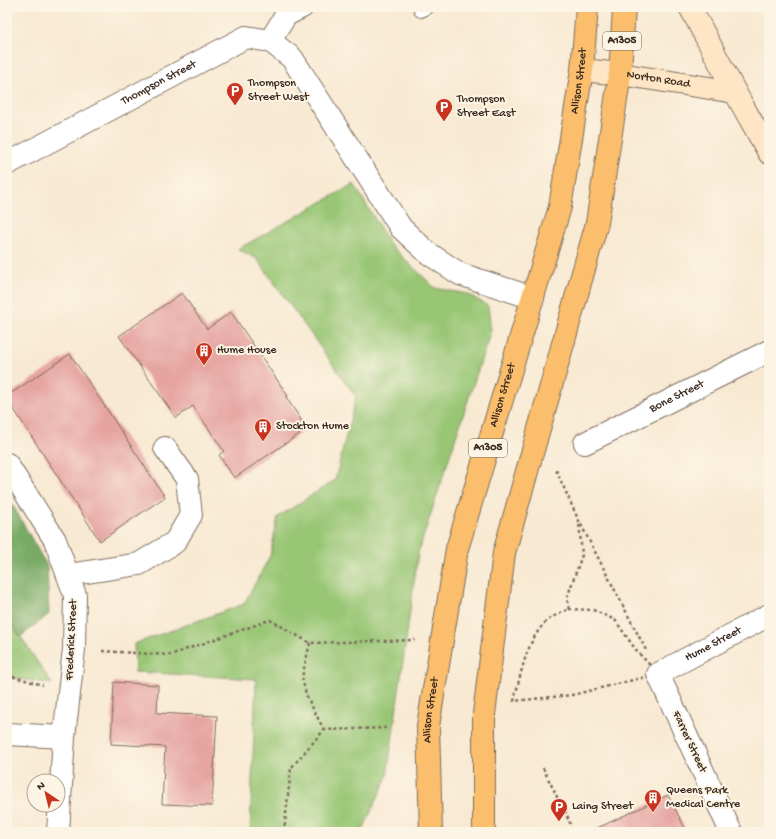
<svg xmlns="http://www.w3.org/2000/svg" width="776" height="839" viewBox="0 0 776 839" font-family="'Gochi Hand',sans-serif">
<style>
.green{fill:#98c674;stroke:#6a7849}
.forest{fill:#7aab66;stroke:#5a6a42}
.building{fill:#e6a4a1}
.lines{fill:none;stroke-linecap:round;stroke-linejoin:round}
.lane-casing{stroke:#7d6d5d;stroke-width:16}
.street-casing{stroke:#7d6d5d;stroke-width:24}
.secondary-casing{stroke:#7d6d5d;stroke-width:24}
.primary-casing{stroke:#7d6d5d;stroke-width:24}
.path{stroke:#7d6d5d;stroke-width:2.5;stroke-dasharray:3 3;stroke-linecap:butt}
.lane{stroke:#fff;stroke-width:14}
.street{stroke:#fff;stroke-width:22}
.secondary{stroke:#fde5c5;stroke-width:22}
.primary{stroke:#fabe6d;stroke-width:22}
.labels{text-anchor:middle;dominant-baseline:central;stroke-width:4;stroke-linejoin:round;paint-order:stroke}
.shield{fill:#fcf5e5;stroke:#75675a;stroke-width:1}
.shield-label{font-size:11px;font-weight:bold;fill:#3b2a1e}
.street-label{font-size:12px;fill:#3b2a1e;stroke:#fcf5e5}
.poi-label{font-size:12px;fill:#3b2a1e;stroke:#fcf5e5;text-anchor:start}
</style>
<rect width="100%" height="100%" fill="#fcf5e5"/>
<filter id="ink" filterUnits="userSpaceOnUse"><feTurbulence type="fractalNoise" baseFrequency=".025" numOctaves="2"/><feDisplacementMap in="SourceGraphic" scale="8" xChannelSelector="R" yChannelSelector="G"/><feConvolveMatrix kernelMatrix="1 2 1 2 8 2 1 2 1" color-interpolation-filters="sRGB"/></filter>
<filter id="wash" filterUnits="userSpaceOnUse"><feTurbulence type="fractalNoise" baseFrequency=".012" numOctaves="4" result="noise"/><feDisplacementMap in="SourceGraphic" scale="16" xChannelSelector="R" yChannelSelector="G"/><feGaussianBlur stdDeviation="0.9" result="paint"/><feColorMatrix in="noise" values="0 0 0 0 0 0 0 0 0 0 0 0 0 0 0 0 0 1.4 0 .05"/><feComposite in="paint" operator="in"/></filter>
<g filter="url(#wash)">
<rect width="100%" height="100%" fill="#f8e9d2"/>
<g class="green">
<path d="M 354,184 L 391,246 L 435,288 L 468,294 L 488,306 L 491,330 L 418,553 L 387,777 L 362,832 L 250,832 L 256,679 L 135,672 L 134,644 L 244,604 L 270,556 L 278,517 L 335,480 L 356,397 L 257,259 L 238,249 Z"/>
<path d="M 7,616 L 52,684 L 7,677 Z"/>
</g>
<path class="forest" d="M 7,495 L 47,566 L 49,614 L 20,637 L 7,616 Z"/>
<g id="blocks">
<g class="building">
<path d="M 182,293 L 207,329 L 231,312 L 288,396 L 286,397 L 307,429 L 234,478 L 219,455 L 224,451 L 193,406 L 176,418 L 119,336 Z"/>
<path d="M 70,354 L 165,497 L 100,541 L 7,399 L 7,396 Z"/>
<path d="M 114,682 L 158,685 L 157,713 L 217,716 L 212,806 L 162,804 L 165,747 L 111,744 Z"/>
<path d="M 668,795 L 687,832 L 589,832 Z"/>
</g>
</g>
</g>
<g filter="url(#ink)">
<use href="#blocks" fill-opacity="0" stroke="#7d6d5d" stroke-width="1"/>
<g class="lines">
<defs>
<path id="lane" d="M 421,10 L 427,7"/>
<g id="street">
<path d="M 270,41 L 292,58 L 401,228 L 428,253 L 460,274 L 533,298"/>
<path id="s1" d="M 7,164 L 246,37 L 270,41 L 286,15 L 302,7"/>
<path id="s2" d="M 585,443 L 769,351"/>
<path d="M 7,464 L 55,540 L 75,595 L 74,649 L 64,737 L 58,832"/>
<path d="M 68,575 L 139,564 L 175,542 L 191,515 L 187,479 L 165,448"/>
<path d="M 7,734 L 64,737"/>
<path id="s3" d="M 731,832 L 658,674 L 769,615"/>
</g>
<g id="secondary">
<path d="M 690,7 L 735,92 L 769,153"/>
<path id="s4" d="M 582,70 L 620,74 L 735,92"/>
</g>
<g id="primary">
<path id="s5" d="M 431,832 L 428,726 L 457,549 L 560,207 L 582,70 L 587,7"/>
<path d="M 484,832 L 484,714 L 504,553 L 597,223 L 620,74 L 624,7"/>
</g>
</defs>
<use href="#lane" class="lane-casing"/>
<use href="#street" class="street-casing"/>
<use href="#secondary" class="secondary-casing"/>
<use href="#primary" class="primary-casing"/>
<g class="path">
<path d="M 556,470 L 578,519 L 646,650"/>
<path d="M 569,609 L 593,610 L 615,620 L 636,650 L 658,674 L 572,695 L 514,701 C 521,674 526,640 547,621 C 553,616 562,612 569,609 Z"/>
<path d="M 569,609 L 567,598 L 582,555 L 579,522"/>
<path d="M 310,643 L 302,677 L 306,695 L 324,730"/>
<path d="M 102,651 L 170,655 L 270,620 L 310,643 L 415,640"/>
<path d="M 7,675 L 43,685"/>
<path d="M 543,768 L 570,823 L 566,812"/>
<path d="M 284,832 L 291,768 L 324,730 L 386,728"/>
</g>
<use href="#lane" class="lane"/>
<use href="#street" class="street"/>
<use href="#secondary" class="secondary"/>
<use href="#primary" class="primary"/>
</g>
</g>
<defs>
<symbol id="parking-pin" viewBox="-11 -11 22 30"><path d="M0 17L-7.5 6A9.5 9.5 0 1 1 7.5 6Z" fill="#c8321e" stroke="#fcf5e5"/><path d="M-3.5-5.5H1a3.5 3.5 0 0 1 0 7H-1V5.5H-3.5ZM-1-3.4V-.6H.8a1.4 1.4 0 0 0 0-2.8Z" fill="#fff"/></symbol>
<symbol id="building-pin" viewBox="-11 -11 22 30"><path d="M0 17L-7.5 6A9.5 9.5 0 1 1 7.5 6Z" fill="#c8321e" stroke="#fcf5e5"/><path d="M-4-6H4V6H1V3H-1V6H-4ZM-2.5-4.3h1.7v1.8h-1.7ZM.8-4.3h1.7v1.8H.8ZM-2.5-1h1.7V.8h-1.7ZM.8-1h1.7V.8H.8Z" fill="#fff"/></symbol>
</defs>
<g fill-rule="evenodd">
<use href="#parking-pin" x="225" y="81" width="20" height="27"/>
<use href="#parking-pin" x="434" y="97" width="20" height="27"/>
<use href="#building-pin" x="194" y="341" width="20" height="27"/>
<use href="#building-pin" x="253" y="417" width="20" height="27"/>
<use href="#building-pin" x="643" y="788" width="20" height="27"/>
<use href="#parking-pin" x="549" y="797" width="20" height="27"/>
</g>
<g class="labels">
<g class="shield">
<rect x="603" y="32" width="38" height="18" rx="3"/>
<rect x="469" y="439" width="38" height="18" rx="3"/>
</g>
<g class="shield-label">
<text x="622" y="41">A1305</text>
<text x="488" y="448">A1305</text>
</g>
<g class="street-label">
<text stroke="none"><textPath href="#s4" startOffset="77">Norton Road</textPath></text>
<text stroke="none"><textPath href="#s5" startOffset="770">Allison Street</textPath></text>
<text stroke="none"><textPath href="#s1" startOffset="172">Thompson Street</textPath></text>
<text stroke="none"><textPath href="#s5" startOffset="446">Allison Street</textPath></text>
<text stroke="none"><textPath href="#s2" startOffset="103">Bone Street</textPath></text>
<text transform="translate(72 640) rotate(-87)">Frederick Street</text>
<text stroke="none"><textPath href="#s3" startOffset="237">Hume Street</textPath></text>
<text stroke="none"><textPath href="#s5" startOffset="122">Allison Street</textPath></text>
<text transform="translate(689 742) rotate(65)">Farrer Street</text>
</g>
<g class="poi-label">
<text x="248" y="84">Thompson<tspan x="248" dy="14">Street West</tspan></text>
<text x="457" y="100">Thompson<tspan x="457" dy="14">Street East</tspan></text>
<text x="217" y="351">Hume House</text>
<text x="276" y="427">Stockton Hume</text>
<text x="666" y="791">Queens Park<tspan x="666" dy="14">Medical Centre</tspan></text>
<text x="572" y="807">Laing Street</text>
</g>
</g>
<rect width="776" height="839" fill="none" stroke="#fcf5e5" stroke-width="24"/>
<g transform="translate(46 793) rotate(325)"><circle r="19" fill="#fcf5e5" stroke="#afa495"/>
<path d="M0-3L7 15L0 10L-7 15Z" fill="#c8321e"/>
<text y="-6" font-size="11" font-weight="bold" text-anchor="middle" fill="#3b2a1e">N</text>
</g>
</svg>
